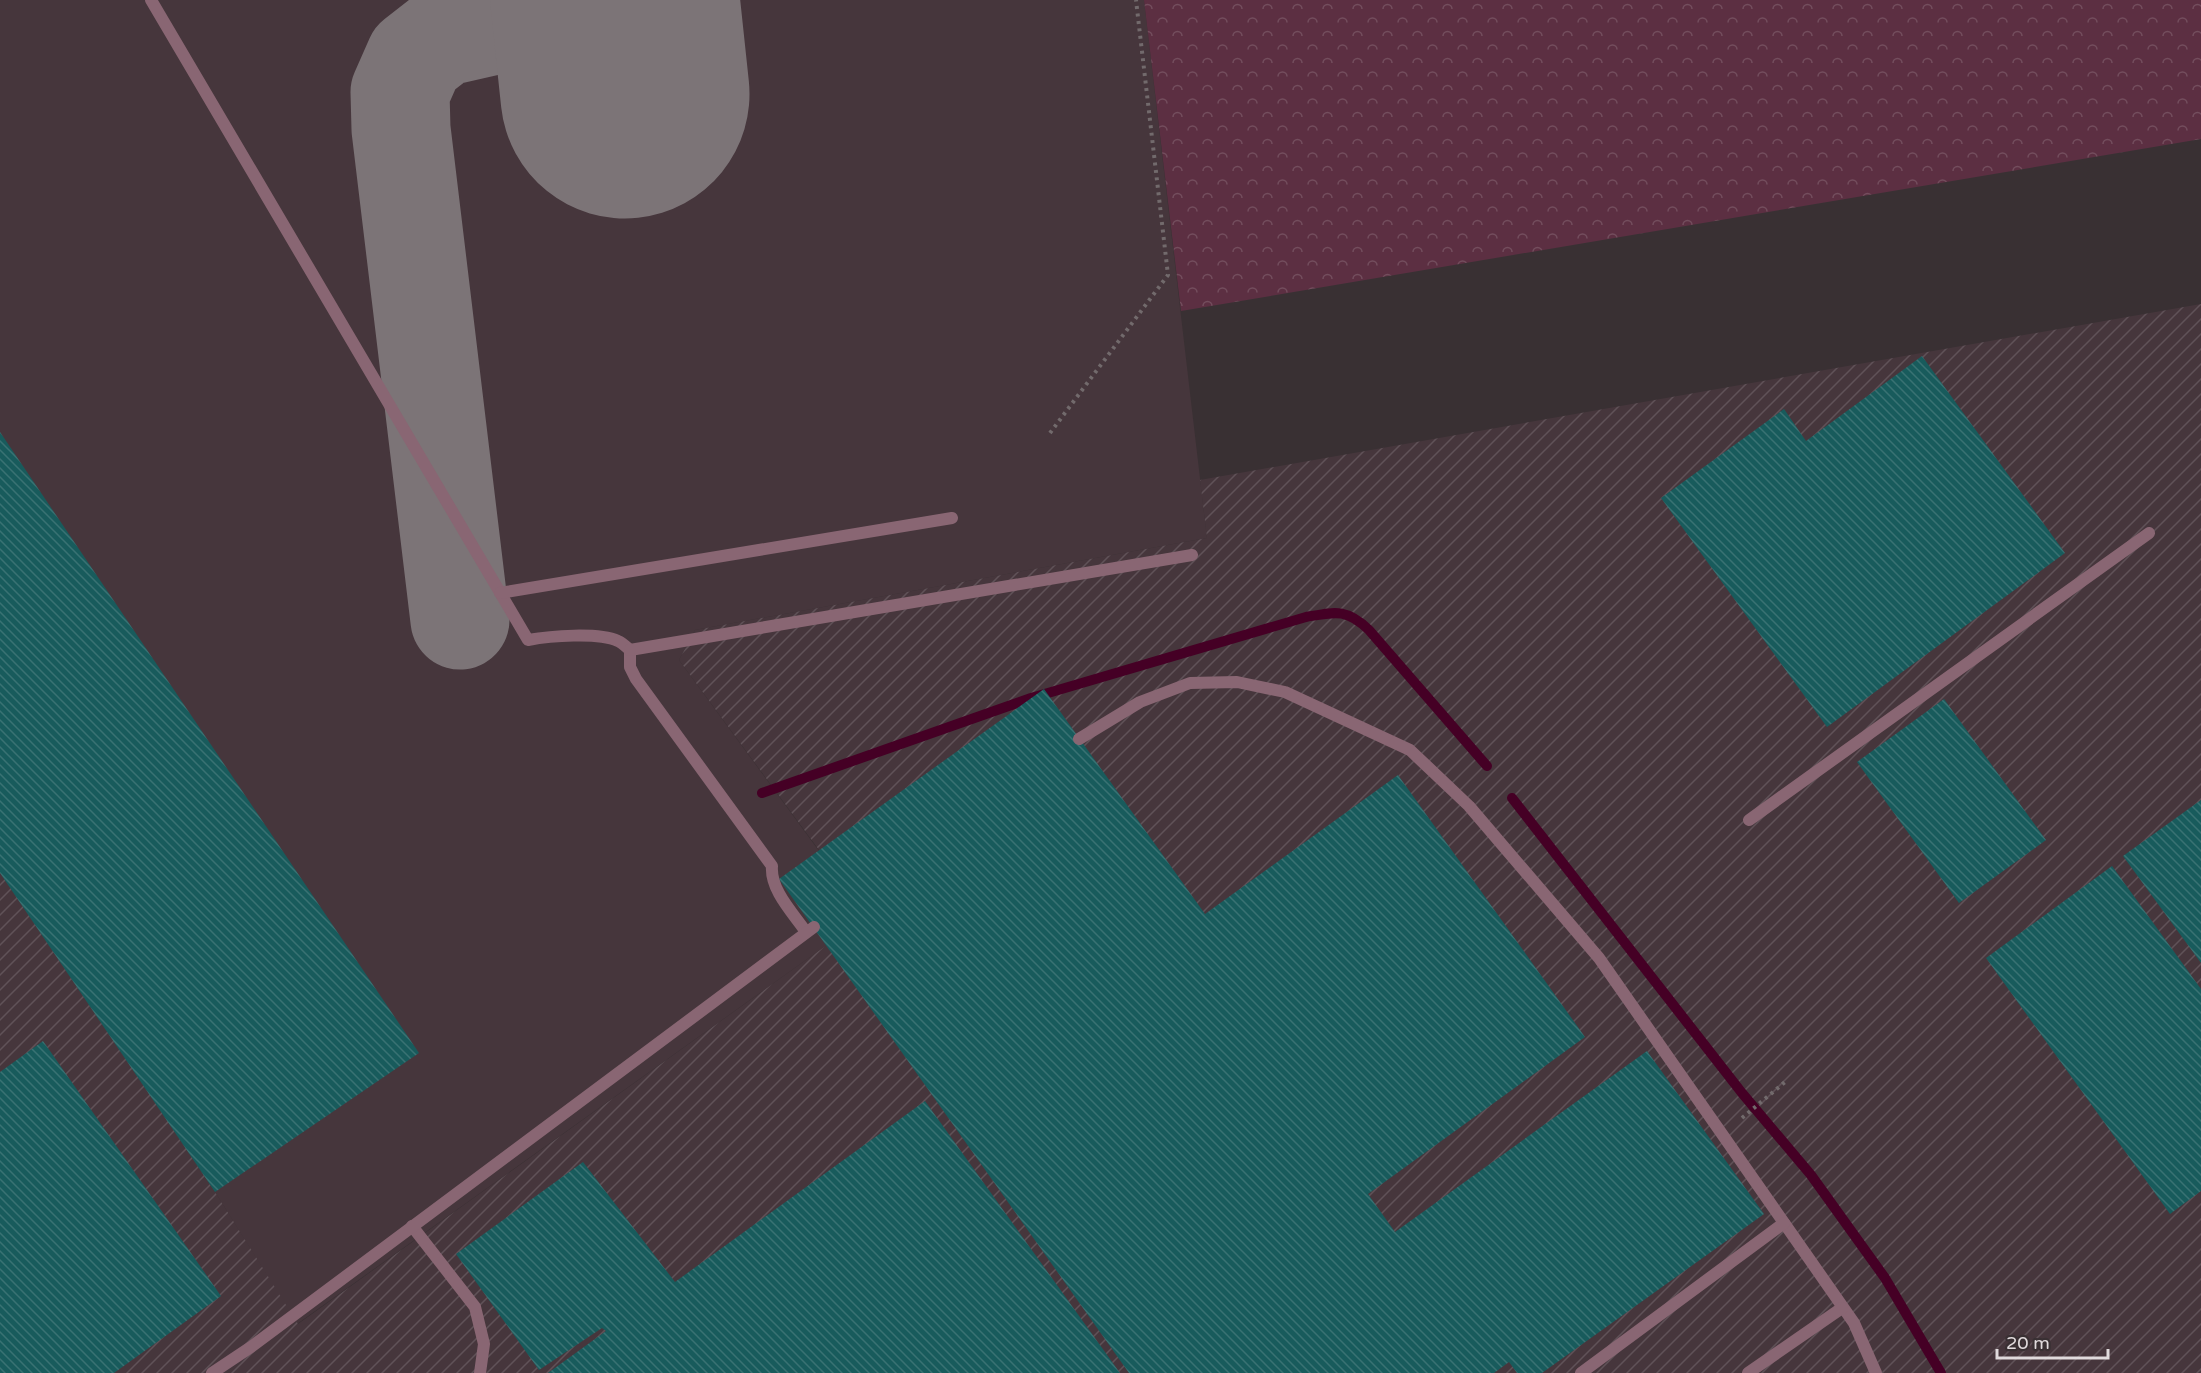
<svg xmlns="http://www.w3.org/2000/svg" width="2201" height="1373" viewBox="0 0 2201 1373" font-family="'Varela Round',sans-serif">
<style>
.built{fill:#46363c}
.industrial{fill:url(#industrial-furrows)}
.forest{fill:url(#forest-crowns)}
.lines{fill:none;stroke-linecap:round;stroke-linejoin:round}
.stream{stroke:#450025;stroke-width:10}
.taxiway{stroke:#7c7477;stroke-width:99}
.runway{stroke:#7c7477;stroke-width:249}
.building{fill:url(#building-back-hatch)}
.path{stroke:#726a6c;stroke-width:4;stroke-dasharray:3 4.5;stroke-linecap:butt}
.lane{stroke:#896673;stroke-width:12}
</style>
<defs>
<pattern id="industrial-furrows" width="10" height="10" patternUnits="userSpaceOnUse" patternTransform="scale(1.5)"><rect width="10" height="10" fill="#46363c"/><path d="M-1 1l2-2M0 10L10 0M9 11l2-2" fill="none" stroke="#605258"/></pattern>
<pattern id="forest-crowns" width="20" height="18" patternUnits="userSpaceOnUse" patternTransform="scale(1.5)"><rect width="20" height="18" fill="#5c2f42"/><path d="M2 6a3 3 0 1 1 6 0M12 15a3 3 0 1 1 6 0" fill="none" stroke="#734d5d"/></pattern>
<pattern id="building-back-hatch" width="6" height="6" patternUnits="userSpaceOnUse" patternTransform="scale(1.5)"><rect width="6" height="6" fill="#185b5c"/><path d="M-1 5l2 2M0 0l6 6M5-1l2 2" fill="none" stroke="#397273"/></pattern>
</defs>
<rect width="100%" height="100%" fill="#393033"/>
<path class="built" d="M 0,0 L 1144,0 L 1207,538 L 695,630 L 679,660 L 819,851 L 827,945 L 297,1324 L 215,1192 L 0,869 Z"/>
<path class="industrial" d="M 2201,304 L 2201,1373 L 0,1373 L 0,869 L 215,1192 L 298,1324 L 827,945 L 819,850 L 679,660 L 695,630 L 1207,538 L 1200,480 Z"/>
<path class="forest" d="M 1144,0 L 2201,0 L 2201,139 L 1181,311 Z"/>
<g class="lines">
<g class="stream">
<path d="M 762,793 L 1031,698 L 1306,617 C 1335,612 1346,608 1369,630 L 1487,766"/>
<path d="M 1512,798 L 1742,1093 L 1811,1175 L 1885,1278 L 1941,1373"/>
</g>
<path class="taxiway" d="M 460,620 L 401,129 L 400,92 L 415,58 L 442,37 L 530,17 L 565,0"/>
<path class="runway" d="M 615,0 L 625,94"/>
</g>
<g class="building">
<path d="M 1922,356 L 2065,553 L 1827,727 L 1661,498 L 1784,409 L 1806,441 Z"/>
<path d="M 0,432 L 419,1053 L 215,1192 L 0,873 Z"/>
<path d="M 1044,689 L 1205,914 L 1398,775 L 1585,1037 L 1368,1194 L 1395,1232 L 1647,1051 L 1764,1214 L 1542,1373 L 1517,1373 L 1509,1362 L 1494,1373 L 1129,1373 L 779,879 Z"/>
<path d="M 1944,699 L 2046,840 L 1959,903 L 1857,762 Z"/>
<path d="M 2201,800 L 2201,963 L 2123,856 Z"/>
<path d="M 2112,866 L 2201,989 L 2201,1191 L 2170,1214 L 1986,958 Z"/>
<path d="M 43,1041 L 221,1296 L 114,1373 L 0,1373 L 0,1072 Z"/>
<path d="M 925,1101 L 1120,1373 L 548,1373 L 606,1331 L 602,1328 L 539,1370 L 456,1254 L 583,1162 L 675,1282 Z"/>
</g>
<g class="lines">
<g class="path">
<path d="M 1050,433 L 1168,275 L 1136,0"/>
<path d="M 1742,1118 L 1785,1082"/>
</g>
<g class="lane">
<path d="M 151,0 L 528,640 C 550,636 598,632 618,641 C 623,643 626,647 630,650 L 630,667 L 636,679 L 772,866 C 770,890 793,913 806,932"/>
<path d="M 500,593 L 952,518"/>
<path d="M 630,650 L 1192,555"/>
<path d="M 1079,739 L 1140,702 L 1190,683 L 1237,682 L 1285,692 L 1410,750 L 1469,806 L 1599,958 L 1854,1323 L 1876,1373"/>
<path d="M 1749,820 L 2149,533"/>
<path d="M 412,1226 L 475,1307 L 484,1344 L 480,1373"/>
<path d="M 212,1373 L 251,1347 L 814,927"/>
<path d="M 1581,1373 L 1784,1223"/>
<path d="M 1748,1373 L 1842,1308"/>
</g>
</g>
<path d="M1997 1349v9h111v-9" fill="none" stroke="#e0dadc" stroke-width="3"/>
<text x="2006" y="1349" font-size="18" fill="#e0dadc" stroke="#393033" stroke-width="4.5" paint-order="stroke">20 m</text>
</svg>
